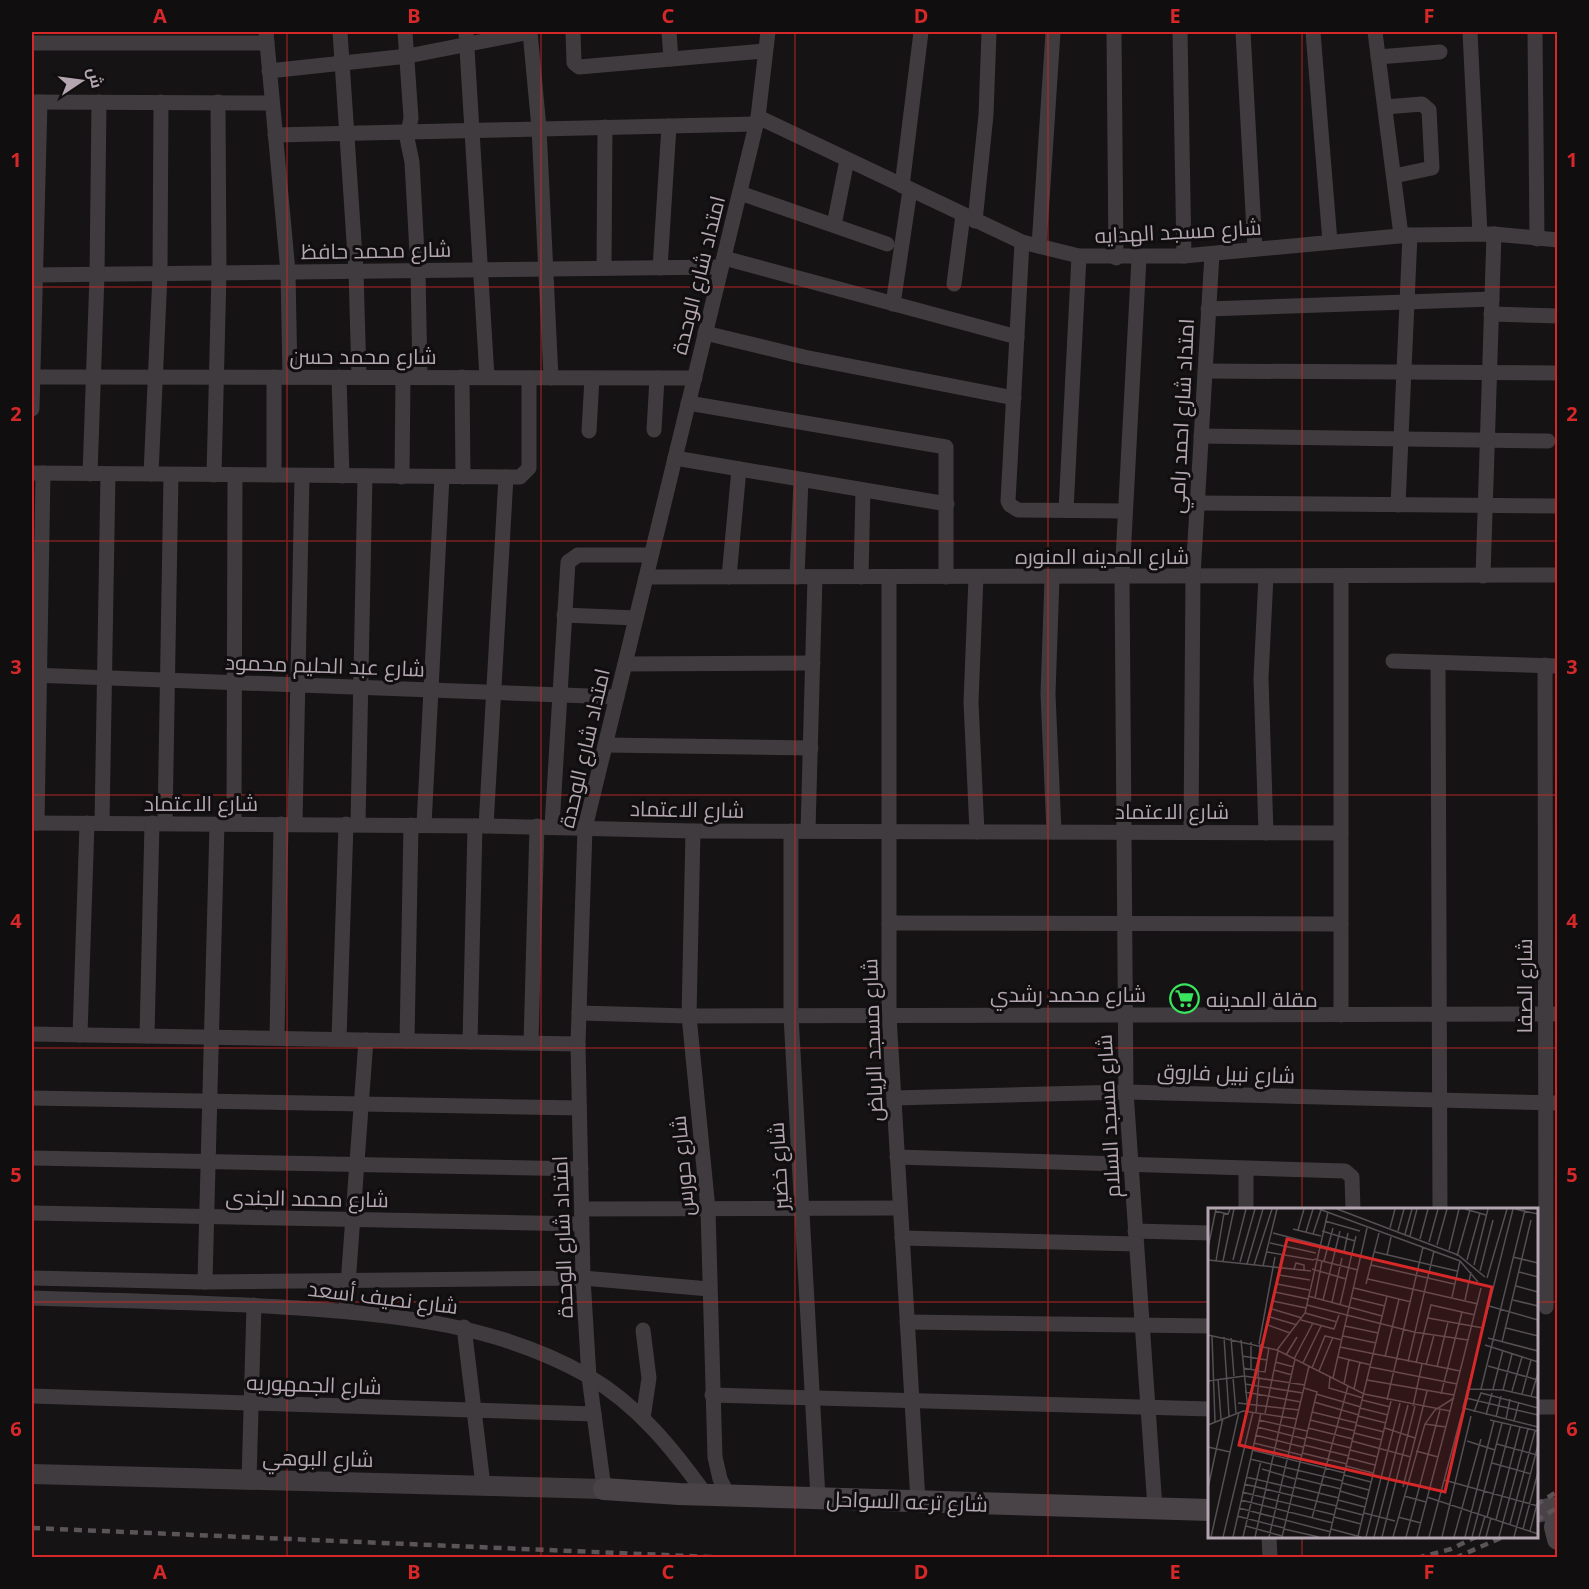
<svg xmlns="http://www.w3.org/2000/svg" width="1589" height="1589" viewBox="0 0 1589 1589" font-family="'Noto Sans',Cairo,sans-serif">
<style>
.lines{fill:none;stroke-linecap:round;stroke-linejoin:round}
.minor{stroke:#403b3e;stroke-width:15}
.tertiary{stroke:#403b3e;stroke-width:20}
.secondary{stroke:#494347;stroke-width:22}
.rail{stroke:#5a5358;stroke-width:4.5;stroke-dasharray:8 6;stroke-linecap:butt}
.grid{fill:none;stroke:#d62828;stroke-width:1.5;stroke-opacity:0.55}
.labels{text-anchor:middle;dominant-baseline:central;stroke-width:6;stroke-linejoin:round;paint-order:stroke}
.street-label{font-size:21px;fill:#b4a6b1;stroke:#100e0f}
.poi-label{font-size:21px;fill:#b4a6b1;stroke:#100e0f;text-anchor:start}
.inset-road{fill:none;stroke:#554e53;stroke-width:1.5}
.view{fill:#d62828;fill-opacity:0.15;stroke:#d62828;stroke-width:3}
.inset-edge{fill:none;stroke:#b4a6b1;stroke-width:3}
.neatline{fill:none;stroke:#d62828;stroke-width:2}
.grid-label{font-size:20px;text-anchor:middle;font-weight:bold;fill:#d62828}
</style>
<rect width="100%" height="100%" fill="#151314"/>
<g class="lines">
<g class="minor">
<path d="M 266,32 L 288,272 L 290,377"/>
<path d="M 340,32 L 356,271 L 359,377"/>
<path d="M 405,32 L 411,118 L 407,138 L 412,162 L 418,271 L 420,377"/>
<path d="M 466,32 L 487,377"/>
<path d="M 530,32 L 539,128 L 551,378"/>
<path d="M 573,32 L 574,63 L 579,67 L 765,51"/>
<path d="M 669,32 L 671,59"/>
<path d="M 1114,32 L 1116,258"/>
<path d="M 1180,32 L 1184,256"/>
<path d="M 1243,32 L 1255,249"/>
<path d="M 1313,32 L 1330,242"/>
<path d="M 1375,32 L 1401,235"/>
<path d="M 1470,32 L 1480,234"/>
<path d="M 1535,32 L 1537,239"/>
<path d="M 32,43 L 267,43"/>
<path d="M 1378,57 L 1440,52"/>
<path d="M 269,71 L 408,56 L 530,32"/>
<path d="M 32,102 L 272,103"/>
<path d="M 1385,107 L 1422,104 L 1429,110 L 1432,168 L 1394,176"/>
<path d="M 758,117 L 1022,242 L 1079,256 L 1184,256 L 1410,235 L 1494,234 L 1558,240"/>
<path d="M 275,135 L 756,124"/>
<path d="M 902,186 L 921,32"/>
<path d="M 740,193 L 887,244"/>
<path d="M 975,221 L 986,115 L 989,32"/>
<path d="M 834,225 L 847,160"/>
<path d="M 1022,242 L 1008,501 L 1010,505 L 1018,510 L 1125,511"/>
<path d="M 1039,246 L 1053,32"/>
<path d="M 724,258 L 1017,337"/>
<path d="M 1139,258 L 1122,577 L 1126,1092 L 1155,1508"/>
<path d="M 604,268 L 605,127"/>
<path d="M 660,268 L 669,126"/>
<path d="M 32,275 L 721,267"/>
<path d="M 954,284 L 963,215"/>
<path d="M 893,304 L 910,190"/>
<path d="M 1208,309 L 1492,299"/>
<path d="M 1491,314 L 1558,316"/>
<path d="M 705,333 L 804,357 L 1014,398"/>
<path d="M 1205,371 L 1558,373"/>
<path d="M 32,377 L 695,378"/>
<path d="M 339,377 L 342,476"/>
<path d="M 462,377 L 463,477"/>
<path d="M 688,403 L 946,447 L 946,577"/>
<path d="M 32,409 L 40,102"/>
<path d="M 654,430 L 657,378"/>
<path d="M 589,431 L 592,378"/>
<path d="M 1201,436 L 1548,441"/>
<path d="M 675,458 L 947,504"/>
<path d="M 32,473 L 520,477 L 529,468 L 529,378"/>
<path d="M 90,474 L 97,275 L 99,102"/>
<path d="M 151,474 L 160,274 L 161,102"/>
<path d="M 214,475 L 219,273 L 218,102"/>
<path d="M 274,475 L 274,377"/>
<path d="M 402,477 L 403,377"/>
<path d="M 1197,503 L 1558,506"/>
<path d="M 1398,505 L 1410,235"/>
<path d="M 1066,510 L 1079,256"/>
<path d="M 1341,576 L 1341,1015"/>
<path d="M 1483,576 L 1494,234"/>
<path d="M 646,577 L 1558,575"/>
<path d="M 729,577 L 739,469"/>
<path d="M 797,577 L 801,480"/>
<path d="M 861,577 L 863,490"/>
<path d="M 889,577 L 889,1016 L 918,1501"/>
<path d="M 976,577 L 971,702 L 977,832"/>
<path d="M 1052,578 L 1048,694 L 1054,832"/>
<path d="M 564,615 L 636,618"/>
<path d="M 1393,661 L 1558,666"/>
<path d="M 1438,663 L 1440,1210"/>
<path d="M 625,664 L 813,663"/>
<path d="M 1545,665 L 1546,1307"/>
<path d="M 32,675 L 617,697"/>
<path d="M 605,745 L 811,748"/>
<path d="M 32,823 L 486,826 L 693,831 L 1341,833"/>
<path d="M 37,823 L 43,473"/>
<path d="M 102,823 L 108,474"/>
<path d="M 165,823 L 171,475"/>
<path d="M 234,824 L 235,475"/>
<path d="M 295,824 L 302,476"/>
<path d="M 358,824 L 365,476"/>
<path d="M 424,825 L 442,477"/>
<path d="M 486,826 L 506,477"/>
<path d="M 552,826 L 568,562 L 578,555 L 651,555"/>
<path d="M 808,830 L 815,577"/>
<path d="M 693,831 L 689,1016 L 708,1209 L 715,1457 L 720,1479 L 728,1495"/>
<path d="M 791,831 L 791,1016 L 818,1498"/>
<path d="M 1191,832 L 1193,576 L 1212,254"/>
<path d="M 1266,833 L 1261,678 L 1266,576"/>
<path d="M 889,923 L 1341,924"/>
<path d="M 579,1013 L 689,1016 L 1558,1014"/>
<path d="M 32,1034 L 578,1044"/>
<path d="M 80,1035 L 87,823"/>
<path d="M 147,1036 L 152,823"/>
<path d="M 277,1038 L 281,824"/>
<path d="M 339,1039 L 346,824"/>
<path d="M 407,1041 L 411,825"/>
<path d="M 470,1042 L 475,826"/>
<path d="M 531,1043 L 537,826"/>
<path d="M 32,1098 L 579,1108"/>
<path d="M 894,1098 L 1126,1092 L 1558,1103"/>
<path d="M 897,1157 L 1345,1171 L 1352,1177 L 1353,1210"/>
<path d="M 32,1158 L 581,1169"/>
<path d="M 582,1209 L 900,1208"/>
<path d="M 1246,1210 L 1246,1169"/>
<path d="M 32,1213 L 582,1224"/>
<path d="M 1135,1231 L 1210,1233"/>
<path d="M 902,1238 L 1136,1244"/>
<path d="M 32,1278 L 205,1282 L 583,1278 L 709,1289"/>
<path d="M 205,1282 L 217,824"/>
<path d="M 32,1298 C 121,1301 210,1302 299,1308 C 400,1315 499,1325 588,1376 C 638,1405 673,1449 706,1495"/>
<path d="M 346,1311 L 366,1040"/>
<path d="M 907,1322 L 1210,1326"/>
<path d="M 464,1327 L 483,1485"/>
<path d="M 712,1395 L 1210,1409"/>
<path d="M 32,1396 L 594,1414"/>
<path d="M 1536,1407 L 1558,1407"/>
<path d="M 643,1418 L 649,1378 L 643,1330"/>
<path d="M 249,1480 L 254,1305"/>
<path d="M 604,1489 L 589,1377 L 583,1278 L 578,1044 L 585,828 L 758,117 L 768,32"/>
<path d="M 1269,1536 L 1270,1558"/>
</g>
<path class="tertiary" d="M 32,1474 L 604,1489"/>
<g class="secondary">
<path d="M 604,1489 L 679,1494 L 1210,1510"/>
<path d="M 1536,1512 L 1558,1507"/>
<path d="M 1558,1513 L 1555,1527 L 1558,1539"/>
</g>
<g class="rail">
<path d="M 1536,1505 L 1558,1491"/>
<path d="M 1536,1521 L 1558,1507"/>
<path d="M 32,1528 L 735,1558"/>
<path d="M 1417,1558 L 1451,1549 L 1478,1536"/>
<path d="M 1455,1558 L 1505,1536"/>
</g>
</g>
<path class="grid" d="M 287,32 L 287,1558M 541,32 L 541,1558M 795,32 L 795,1558M 1048,32 L 1048,1558M 1302,32 L 1302,1210M 32,287 L 1558,287M 32,541 L 1558,541M 32,795 L 1558,795M 32,1048 L 1558,1048M 32,1302 L 1210,1302M 1536,1302 L 1558,1302M 1302,1536 L 1302,1558"/>
<defs>
<symbol id="supermarket-ring" viewBox="-11 -11 22 22"><circle r="9.5" fill="#100e0f" stroke="#3ae55e" stroke-width="1.5"/><path d="M-6-5.5h2.5l.6 2H6L4.5 2H-2.5L-4.4-4H-6ZM-1.5 3.2a1.3 1.3 0 1 0 .1 0ZM3 3.2a1.3 1.3 0 1 0 .1 0Z" fill="#3ae55e"/></symbol>
</defs>
<g fill-rule="evenodd">
<use href="#supermarket-ring" x="1168" y="982" width="33" height="33"/>
</g>
<g class="labels">
<g class="street-label">
<text transform="translate(1178 231) rotate(-3)">شارع مسجد الهدايه</text>
<text transform="translate(376 250) rotate(-1)">شارع محمد حافظ</text>
<text transform="translate(698 275) rotate(-76)">امتداد شارع الوحدة</text>
<text x="363" y="356">شارع محمد حسن</text>
<text transform="translate(1181 416) rotate(-87)">امتداد شارع احمد رامي</text>
<text x="1102" y="556">شارع المدينه المنوره</text>
<text transform="translate(325 665) rotate(2)">شارع عبد الحليم محمود</text>
<text transform="translate(584 748) rotate(-77)">امتداد شارع الوحدة</text>
<text x="201" y="803">شارع الاعتماد</text>
<text transform="translate(687 809) rotate(1)">شارع الاعتماد</text>
<text x="1172" y="811">شارع الاعتماد</text>
<text transform="translate(1524 986) rotate(-90)">شارع الصفا</text>
<text x="1068" y="994">شارع محمد رشدي</text>
<text transform="translate(872 1040) rotate(-92)">شارع مسجد الرياض</text>
<text transform="translate(1226 1073) rotate(2)">شارع نبيل فاروق</text>
<text transform="translate(1108 1116) rotate(-93)">شارع مسجد السلام</text>
<text transform="translate(682 1166) rotate(-95)">شارع حورس</text>
<text transform="translate(778 1166) rotate(-93)">شارع خضير</text>
<text transform="translate(307 1198) rotate(1)">شارع محمد الجندى</text>
<text transform="translate(562 1237) rotate(-92)">امتداد شارع الوحدة</text>
<text transform="translate(383 1297) rotate(7)">شارع نصيف أسعد</text>
<text transform="translate(314 1384) rotate(2)">شارع الجمهوريه</text>
<text transform="translate(318 1458) rotate(1)">شارع البوهي</text>
<text transform="translate(907 1501) rotate(2)">شارع ترعه السواحل</text>
</g>
<g class="poi-label">
<text x="1206" y="999">مقلة المدينه</text>
</g>
</g>
<g transform="translate(1208 1208)">
<rect width="330" height="330" fill="#151314"/>
<path class="inset-road" d="M 111,1 L 252,53 L 270,74M 129,1 L 250,47 L 277,69M 257,1 L 278,7M 305,1 L 255,200 L 330,219M 307,1 L 330,6M 7,3 L 20,6 L 22,1M 117,13 L 152,23M 182,20 L 187,1M 85,21 L 113,28M 90,22 L 96,1M 114,23 L 147,33M 190,23 L 196,1M 98,24 L 105,1M 65,25 L 153,48M 105,26 L 113,2M 197,26 L 204,1M 202,28 L 209,1M 212,31 L 220,1M 221,34 L 230,1M 62,35 L 108,45M 229,37 L 239,1M 0,40 L 8,1M 241,42 L 251,1M 59,44 L 106,52M 136,44 L 140,25M 167,44 L 249,63M 74,47 L 60,117 L 82,125M 179,47 L 183,29M 249,48 L 262,2M 305,49 L 330,55M 106,51 L 150,62M 0,52 L 103,63M 25,52 L 38,1M 259,52 L 272,5M 8,53 L 16,5M 15,53 L 26,1M 116,53 L 125,20M 32,54 L 47,1M 39,56 L 55,1M 46,57 L 64,1M 163,57 L 246,76M 266,57 L 280,1M 55,58 L 69,1M 86,61 L 88,55 L 96,57 L 96,62M 104,61 L 138,71M 272,63 L 285,12M 311,64 L 330,69M 71,67 L 102,72M 279,70 L 299,1M 160,71 L 270,96M 69,76 L 101,82M 158,76 L 171,25M 308,78 L 330,84M 146,80 L 203,94M 67,84 L 100,91M 100,88 L 174,108M 244,89 L 252,53M 107,90 L 114,53M 144,90 L 177,98M 115,92 L 132,23M 257,92 L 263,64M 305,92 L 330,98M 65,93 L 98,100M 124,94 L 134,50M 99,97 L 206,124 L 260,132M 132,97 L 148,28M 281,98 L 330,112M 64,101 L 94,110M 97,105 L 129,114M 62,109 L 89,117M 220,110 L 275,120M 93,112 L 126,121 L 131,107M 137,118 L 170,125M 298,120 L 330,128M 0,127 L 69,142 L 156,186 L 242,203 L 209,329M 4,128 L 7,214M 135,128 L 168,135M 16,129 L 21,208M 23,130 L 26,168M 280,130 L 330,143M 33,132 L 40,203M 294,134 L 323,12M 51,136 L 67,49M 277,137 L 330,154M 132,139 L 252,163M 69,142 L 97,105 L 120,4M 78,147 L 89,129M 34,148 L 59,152M 130,149 L 163,157M 177,149 L 191,91M 86,151 L 105,115M 67,154 L 86,159M 200,154 L 226,43M 95,155 L 113,118M 208,155 L 223,97 L 267,107M 218,157 L 226,127M 280,158 L 330,172M 162,159 L 249,176M 229,159 L 240,114M 35,160 L 57,164 L 61,139M 104,160 L 117,128 L 134,132M 43,162 L 43,134M 66,162 L 84,167M 111,163 L 125,129M 25,169 L 28,205M 50,169 L 52,136M 122,169 L 121,180 L 155,190M 125,170 L 159,20M 10,171 L 13,211M 159,172 L 246,187M 0,173 L 36,168 L 97,177M 37,176 L 95,185M 136,176 L 141,151M 146,181 L 152,154M 260,181 L 295,182 L 330,190M 273,181 L 317,2M 285,181 L 295,142M 295,182 L 304,146M 304,183 L 314,149M 37,184 L 93,194M 108,186 L 153,199M 233,186 L 254,104M 314,186 L 323,152M 323,188 L 330,165M 258,190 L 330,207M 154,192 L 182,199M 179,192 L 215,39M 106,194 L 151,207M 30,195 L 91,202M 205,198 L 214,156M 152,200 L 180,207M 242,203 L 273,80M 48,204 L 51,169M 104,204 L 149,215M 266,204 L 273,185 L 330,200M 57,205 L 70,143M 278,207 L 284,185M 150,208 L 178,215M 288,209 L 293,188M 298,211 L 302,191M 51,212 L 99,223M 102,212 L 147,223M 282,212 L 330,223M 306,213 L 311,194M 217,216 L 238,219M 0,217 L 35,203 L 89,211M 148,217 L 176,224M 49,219 L 97,231M 100,220 L 145,231M 177,220 L 207,230M 146,225 L 174,232M 47,227 L 95,239M 98,229 L 143,240M 144,233 L 203,249M 259,233 L 287,242M 46,235 L 93,247M 289,236 L 329,247M 96,237 L 141,248M 0,239 L 22,244M 44,242 L 137,265M 142,242 L 170,249M 208,243 L 230,249M 94,245 L 139,256M 140,250 L 167,257M 42,251 L 135,273M 284,255 L 323,266M 138,258 L 165,265M 54,261 L 87,271M 136,267 L 163,274M 38,269 L 85,280M 88,270 L 133,281M 236,272 L 330,298M 134,275 L 161,282M 36,276 L 129,298M 86,279 L 131,290M 195,279 L 219,183M 0,280 L 15,210M 132,283 L 159,291M 34,284 L 127,307M 196,288 L 218,294M 219,289 L 330,326M 33,292 L 125,315M 130,292 L 157,299M 31,300 L 123,324M 128,300 L 155,307M 156,305 L 187,313M 29,308 L 76,320M 126,309 L 153,316M 190,309 L 213,315M 279,309 L 303,217M 104,310 L 140,178M 288,312 L 312,219M 302,316 L 327,223M 38,318 L 74,328M 76,321 L 111,329M 123,321 L 153,329M 315,321 L 330,264M 322,323 L 330,292M 150,328 L 183,193M 3,329 L 31,204M 15,329 L 45,204M 25,329 L 53,205M 35,329 L 53,253M 47,329 L 87,151M 61,329 L 101,158M 74,329 L 109,184 L 96,180M 121,329 L 179,88M 158,329 L 192,195M 166,329 L 200,197M 174,329 L 207,198M 185,329 L 217,216 L 227,202 L 246,190M 198,329 L 232,202M 221,329 L 254,205M 234,329 L 263,208M 246,329 L 273,231M 257,329 L 286,213M 264,329 L 294,215M 271,329 L 277,308M 278,329 L 283,310M 291,329 L 320,221M 306,329 L 330,237"/>
<path class="view" d="M 79,31 L 284,79 L 237,284 L 31,237 Z"/>
<rect width="330" height="330" class="inset-edge"/>
</g>
<rect width="1589" height="1589" fill="none" stroke="#100e0f" stroke-width="66"/>
<g transform="translate(81 81) rotate(77)" stroke="#100e0f" stroke-width="4.5" paint-order="stroke">
<path d="M0-4.5L10 22L0 15L-10 22Z" fill="#b4a6b1"/>
<text y="-9" font-size="16" font-weight="bold" text-anchor="middle" fill="#b4a6b1">ش</text>
</g>
<rect x="33" y="33" width="1523" height="1523" class="neatline"/>
<g class="grid-label">
<text x="160" y="23">A</text>
<text x="414" y="23">B</text>
<text x="668" y="23">C</text>
<text x="921" y="23">D</text>
<text x="1175" y="23">E</text>
<text x="1429" y="23">F</text>
<text x="16" y="167">1</text>
<text x="1572" y="167">1</text>
<text x="16" y="421">2</text>
<text x="1572" y="421">2</text>
<text x="16" y="674">3</text>
<text x="1572" y="674">3</text>
<text x="16" y="928">4</text>
<text x="1572" y="928">4</text>
<text x="16" y="1182">5</text>
<text x="1572" y="1182">5</text>
<text x="16" y="1436">6</text>
<text x="1572" y="1436">6</text>
<text x="160" y="1579">A</text>
<text x="414" y="1579">B</text>
<text x="668" y="1579">C</text>
<text x="921" y="1579">D</text>
<text x="1175" y="1579">E</text>
<text x="1429" y="1579">F</text>
</g>
</svg>
